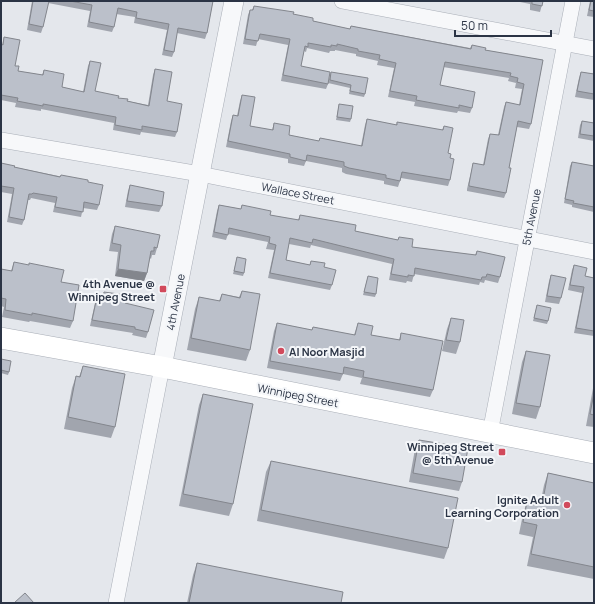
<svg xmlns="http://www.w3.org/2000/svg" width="595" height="604" viewBox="0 0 595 604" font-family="Manrope,sans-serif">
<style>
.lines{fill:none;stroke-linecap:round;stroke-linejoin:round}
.minor-casing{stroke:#a9aeb7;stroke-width:16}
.tertiary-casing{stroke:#a9aeb7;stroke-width:20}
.secondary-casing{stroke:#a9aeb7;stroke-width:22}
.minor{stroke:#f7f8fa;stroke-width:15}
.tertiary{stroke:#f7f8fa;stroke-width:19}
.secondary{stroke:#fff;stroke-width:21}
.wall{fill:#a1a5ae}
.shaded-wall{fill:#83868d}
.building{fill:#bbc0ca;stroke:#83868d}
.poi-dot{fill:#d1495b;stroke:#f4f6f9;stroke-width:1.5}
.labels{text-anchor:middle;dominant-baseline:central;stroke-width:4;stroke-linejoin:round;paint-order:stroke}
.street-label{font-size:11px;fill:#2b3445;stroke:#f4f6f9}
.poi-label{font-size:11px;font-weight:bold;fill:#2b3445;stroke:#f4f6f9;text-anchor:end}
</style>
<rect width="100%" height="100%" fill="#e4e7ec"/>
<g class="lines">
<defs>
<g id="minor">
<path d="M 342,1 L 594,49"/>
<path d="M 1,140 L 200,174 L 594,252"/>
<path d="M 490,433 L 573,1"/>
<path d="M 116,603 L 162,367"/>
</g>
<path id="tertiary" d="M 162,367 L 234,1"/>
<path id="secondary" d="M 1,338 L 162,367 L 594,453"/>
</defs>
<use href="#minor" class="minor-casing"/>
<use href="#tertiary" class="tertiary-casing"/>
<use href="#secondary" class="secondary-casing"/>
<use href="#minor" class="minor"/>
<use href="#tertiary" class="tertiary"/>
<use href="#secondary" class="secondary"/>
</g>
<g class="wall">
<path d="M 32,1 L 213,1 L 207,33 L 205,39 L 177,33 L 174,52 L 172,57 L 162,55 L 167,30 L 134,23 L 135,17 L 116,14 L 114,27 L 112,32 L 87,27 L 90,11 L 48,3 L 43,27 L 41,33 L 27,30 Z"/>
<path d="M 515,1 L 543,1 L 540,12 L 530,10 L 530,4 Z"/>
<path d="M 590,1 L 594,1 L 594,17 L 587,16 Z"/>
<path d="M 254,6 L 293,14 L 313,21 L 350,29 L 351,26 L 470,48 L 472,45 L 485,50 L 543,60 L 531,124 L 529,129 L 517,127 L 509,168 L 506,193 L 504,198 L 467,191 L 467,189 L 472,168 L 473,163 L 483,165 L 488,139 L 490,134 L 498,135 L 504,107 L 506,102 L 519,105 L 522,89 L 515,88 L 516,83 L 508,81 L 509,78 L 443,67 L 440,85 L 472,108 L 470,113 L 458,111 L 457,113 L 414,106 L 415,102 L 388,97 L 394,68 L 377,65 L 378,61 L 356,56 L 356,54 L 335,50 L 335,51 L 330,51 L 329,53 L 307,48 L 306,52 L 304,51 L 301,66 L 328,84 L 326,89 L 281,81 L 288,45 L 258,39 L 256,46 L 243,44 L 248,15 L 250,10 L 252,10 Z"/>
<path d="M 4,37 L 15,66 L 18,71 L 42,75 L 44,70 L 62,87 L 83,92 L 88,66 L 90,61 L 95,91 L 118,98 L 127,101 L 148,105 L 153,75 L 155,69 L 167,101 L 177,132 L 175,137 L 141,132 L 140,135 L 113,130 L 114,123 L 41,109 L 41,111 L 15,107 L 16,103 L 1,100 L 1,44 L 2,45 Z"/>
<path d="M 331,72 L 365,94 L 364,97 L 349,94 L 350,88 L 328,83 Z"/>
<path d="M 581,72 L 594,74 L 594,100 L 575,97 L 579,78 Z"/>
<path d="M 242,95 L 250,126 L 272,130 L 274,123 L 289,135 L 319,141 L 320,138 L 361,146 L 365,125 L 367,119 L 396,125 L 397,122 L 442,130 L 444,126 L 448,153 L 450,158 L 450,180 L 448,186 L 401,178 L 398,187 L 384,184 L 384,181 L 346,174 L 342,172 L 342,168 L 306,161 L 304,166 L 288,163 L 288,159 L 226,147 L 231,121 L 233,115 L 237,116 L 240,101 Z"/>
<path d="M 339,104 L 351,119 L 350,122 L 336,120 Z"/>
<path d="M 582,121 L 594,123 L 594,141 L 578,138 L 580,125 Z"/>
<path d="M 572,162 L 593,166 L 594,162 L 594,212 L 572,207 L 572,205 L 564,203 L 570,166 Z"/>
<path d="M 1,163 L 14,167 L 88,182 L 99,205 L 97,210 L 83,208 L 81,217 L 53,212 L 55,203 L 31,198 L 30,200 L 28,200 L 24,220 L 22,225 L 7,222 L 12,194 L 1,192 Z"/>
<path d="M 130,185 L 162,206 L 159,212 L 125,207 L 128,191 Z"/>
<path d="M 219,205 L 241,209 L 242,205 L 270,215 L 298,220 L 300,215 L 355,231 L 398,240 L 399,237 L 412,247 L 475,255 L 477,251 L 500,277 L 498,283 L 485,280 L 484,283 L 480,282 L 479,285 L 414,274 L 412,282 L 407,281 L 406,283 L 389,280 L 392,264 L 311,245 L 310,248 L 289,244 L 286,260 L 310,265 L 311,261 L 324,267 L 332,285 L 330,290 L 268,278 L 274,250 L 266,249 L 268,242 L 228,234 L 226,240 L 212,237 L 217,211 Z"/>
<path d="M 115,226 L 157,248 L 155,255 L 152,255 L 151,259 L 150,258 L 147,273 L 144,281 L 115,276 L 118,252 L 109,251 L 112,234 Z"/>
<path d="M 237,257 L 244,273 L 243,276 L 233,274 Z"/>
<path d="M 14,262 L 61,282 L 73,321 L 70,328 L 30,321 L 29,322 L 2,317 L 4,307 L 1,306 L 1,269 L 11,271 Z"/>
<path d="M 574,265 L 585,276 L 594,278 L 594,336 L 574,333 L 582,293 L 568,290 L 572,270 Z"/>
<path d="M 551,275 L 561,298 L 559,304 L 545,302 L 549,281 Z"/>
<path d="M 368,276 L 376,294 L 375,297 L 363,295 Z"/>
<path d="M 242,291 L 250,350 L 246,361 L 187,350 L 195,309 L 199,297 L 219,301 L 222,294 L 239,297 Z"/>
<path d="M 104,292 L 125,303 L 148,332 L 146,338 L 132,335 L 133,333 L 90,326 L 95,303 L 97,297 L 102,298 Z"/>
<path d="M 537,305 L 548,321 L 547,324 L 533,321 Z"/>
<path d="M 451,318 L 460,342 L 456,354 L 442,351 L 447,329 Z"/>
<path d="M 277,323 L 312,330 L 313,327 L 354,335 L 358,323 L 371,335 L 399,340 L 401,333 L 433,390 L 430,397 L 360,384 L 362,378 L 343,374 L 340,381 L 267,368 L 274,331 Z"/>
<path d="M 526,351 L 540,407 L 536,419 L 512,414 L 522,362 Z"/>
<path d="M 1,359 L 9,372 L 8,375 L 1,373 Z"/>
<path d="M 83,366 L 115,427 L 111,438 L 64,429 L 72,388 L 76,376 L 79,377 Z"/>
<path d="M 594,383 L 594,427 L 586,426 Z"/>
<path d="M 203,394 L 233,504 L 229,516 L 179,506 L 199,405 Z"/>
<path d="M 419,440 L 462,482 L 459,491 L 409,482 L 415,449 Z"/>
<path d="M 271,461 L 448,548 L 444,559 L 257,521 L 266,472 Z"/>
<path d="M 548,473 L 594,483 L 594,579 L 527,566 L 533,537 L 519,534 L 523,514 L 527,502 L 540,505 L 544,485 Z"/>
<path d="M 197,563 L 341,603 L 187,603 L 193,575 Z"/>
</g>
<path class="shaded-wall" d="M 118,269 L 147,273 L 144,281 L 115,276 Z"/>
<g class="building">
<path d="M 33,1 L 49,1 L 43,27 L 29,24 Z"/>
<path d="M 70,1 L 213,1 L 207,33 L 178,28 L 174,52 L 164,50 L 169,24 L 136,18 L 137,12 L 118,8 L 114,27 L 89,22 L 92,5 Z"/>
<path d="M 532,1 L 543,1 L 542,6 L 532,4 Z"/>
<path d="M 591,1 L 594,1 L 594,11 L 589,10 Z"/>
<path d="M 254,6 L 294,12 L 293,14 L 313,18 L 313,21 L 350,29 L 351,26 L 471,49 L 472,45 L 486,48 L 485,50 L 543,60 L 531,124 L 518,121 L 509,168 L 511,168 L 506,193 L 469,186 L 469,184 L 473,163 L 484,165 L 490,134 L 499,135 L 506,102 L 520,105 L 524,84 L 517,82 L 518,78 L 510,76 L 511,73 L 445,62 L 440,85 L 475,92 L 472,108 L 459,105 L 459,108 L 416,100 L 417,96 L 390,91 L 396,63 L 379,59 L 380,55 L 358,51 L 358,49 L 337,44 L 337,46 L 331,45 L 331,47 L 308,43 L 308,47 L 305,46 L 301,66 L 330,72 L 328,84 L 283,75 L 290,39 L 260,34 L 258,41 L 245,39 L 250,10 L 253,10 Z"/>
<path d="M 4,37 L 20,40 L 15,66 L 19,66 L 18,71 L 43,75 L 44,70 L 64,74 L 62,87 L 84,92 L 90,61 L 101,63 L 95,91 L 119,96 L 118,98 L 128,99 L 127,101 L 149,106 L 155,69 L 172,72 L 167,101 L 182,104 L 177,132 L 142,126 L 142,130 L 115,125 L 116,117 L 43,104 L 43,106 L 17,101 L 18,98 L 1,95 L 1,44 L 3,45 Z"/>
<path d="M 331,72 L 368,78 L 365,94 L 350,91 L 351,85 L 330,80 Z"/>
<path d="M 581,72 L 594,74 L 594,94 L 577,91 Z"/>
<path d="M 242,95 L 255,97 L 250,126 L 273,130 L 274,123 L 290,126 L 289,135 L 319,141 L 320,138 L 362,146 L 367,119 L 397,125 L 397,122 L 443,130 L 444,126 L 453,128 L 448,153 L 451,154 L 450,158 L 454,159 L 450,180 L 402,172 L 400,181 L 386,178 L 386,175 L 349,168 L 344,166 L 344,162 L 307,155 L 306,161 L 290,157 L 290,154 L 228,141 L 233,115 L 238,116 Z"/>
<path d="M 339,104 L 353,106 L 351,119 L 337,117 Z"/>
<path d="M 582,121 L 594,123 L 594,136 L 580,134 Z"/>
<path d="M 572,162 L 594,166 L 594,165 L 594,207 L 573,203 L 574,201 L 565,199 Z"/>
<path d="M 1,163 L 15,166 L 14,167 L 60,177 L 61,175 L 88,180 L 88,182 L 103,185 L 99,205 L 84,202 L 83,212 L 55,207 L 57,197 L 33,193 L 32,194 L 29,194 L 24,220 L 9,217 L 14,188 L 1,186 Z"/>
<path d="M 130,185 L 164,192 L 162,206 L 127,201 Z"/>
<path d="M 219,205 L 241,209 L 242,205 L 271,211 L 270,215 L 299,220 L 300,215 L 356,225 L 355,231 L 398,240 L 399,237 L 413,239 L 412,247 L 476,255 L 477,251 L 505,257 L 500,277 L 487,274 L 486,277 L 482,277 L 481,280 L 415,268 L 414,276 L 408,275 L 408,277 L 391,274 L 394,259 L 313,239 L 312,243 L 290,238 L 286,260 L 310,265 L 311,261 L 325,263 L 324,267 L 336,270 L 332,285 L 270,273 L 276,245 L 269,243 L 270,237 L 229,228 L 228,235 L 214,232 Z"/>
<path d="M 115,226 L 160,235 L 157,248 L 154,247 L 154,251 L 151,251 L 147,273 L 118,269 L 121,245 L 112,243 Z"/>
<path d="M 237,257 L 246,259 L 244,273 L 234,271 Z"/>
<path d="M 14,262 L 29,265 L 29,263 L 64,270 L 61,282 L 79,285 L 73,321 L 32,313 L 32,315 L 5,310 L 6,299 L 1,298 L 1,269 L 12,271 Z"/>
<path d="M 574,265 L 587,268 L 585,276 L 594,278 L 594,331 L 576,328 L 584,287 L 570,285 Z"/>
<path d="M 551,275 L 566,278 L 561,298 L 547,296 Z"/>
<path d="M 368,276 L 378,278 L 376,294 L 364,292 Z"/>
<path d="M 242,291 L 260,294 L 250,350 L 191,338 L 199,297 L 220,301 L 222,294 L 240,298 Z"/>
<path d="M 104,292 L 126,295 L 125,303 L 154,310 L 148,332 L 135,329 L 135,327 L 92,320 L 97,297 L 103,298 Z"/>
<path d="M 537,305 L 551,308 L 548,321 L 534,318 Z"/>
<path d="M 451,318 L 464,320 L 460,342 L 446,340 Z"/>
<path d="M 277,323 L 312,330 L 313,327 L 355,335 L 358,323 L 373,326 L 371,335 L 400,340 L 401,333 L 443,341 L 433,390 L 363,377 L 364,371 L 344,367 L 343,374 L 270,361 Z"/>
<path d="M 526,351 L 550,355 L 540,407 L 516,403 Z"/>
<path d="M 1,359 L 11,361 L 9,372 L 1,370 Z"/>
<path d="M 83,366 L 125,374 L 115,427 L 68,417 L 76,376 L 80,377 Z"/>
<path d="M 594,393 L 594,415 L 590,414 Z"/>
<path d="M 203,394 L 253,404 L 233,504 L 183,494 Z"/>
<path d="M 419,440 L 468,448 L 462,482 L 413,473 Z"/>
<path d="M 271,461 L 458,498 L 448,548 L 261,510 Z"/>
<path d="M 548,473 L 594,483 L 594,567 L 531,554 L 537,525 L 523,522 L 527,502 L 542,505 Z"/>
<path d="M 197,563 L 343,592 L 341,603 L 189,603 Z"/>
<path d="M 25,593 L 34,603 L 14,603 Z"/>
</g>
<g class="poi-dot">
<rect x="159" y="285" width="8" height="8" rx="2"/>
<circle cx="281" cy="351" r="4"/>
<rect x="498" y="448" width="8" height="8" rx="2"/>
<circle cx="567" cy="505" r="4"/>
</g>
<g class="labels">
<g class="street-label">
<text transform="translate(298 193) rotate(11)">Wallace Street</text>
<text transform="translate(531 217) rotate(-79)">5th Avenue</text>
<text transform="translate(175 302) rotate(-79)">4th Avenue</text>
<text transform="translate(298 395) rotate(11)">Winnipeg Street</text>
</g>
<g class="poi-label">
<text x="155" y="283">4th Avenue @<tspan x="155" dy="13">Winnipeg Street</tspan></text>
<text x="289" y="351" text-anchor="start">Al Noor Masjid</text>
<text x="494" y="446">Winnipeg Street<tspan x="494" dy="13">@ 5th Avenue</tspan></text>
<text x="559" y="499">Ignite Adult<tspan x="559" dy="13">Learning Corporation</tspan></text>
</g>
</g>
<rect width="595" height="604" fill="none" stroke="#2b3445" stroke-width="4"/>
<path d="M455 30v6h96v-6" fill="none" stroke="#2b3445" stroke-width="2"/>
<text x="461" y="30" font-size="12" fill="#2b3445" stroke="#f4f6f9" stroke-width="3" paint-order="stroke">50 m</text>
</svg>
